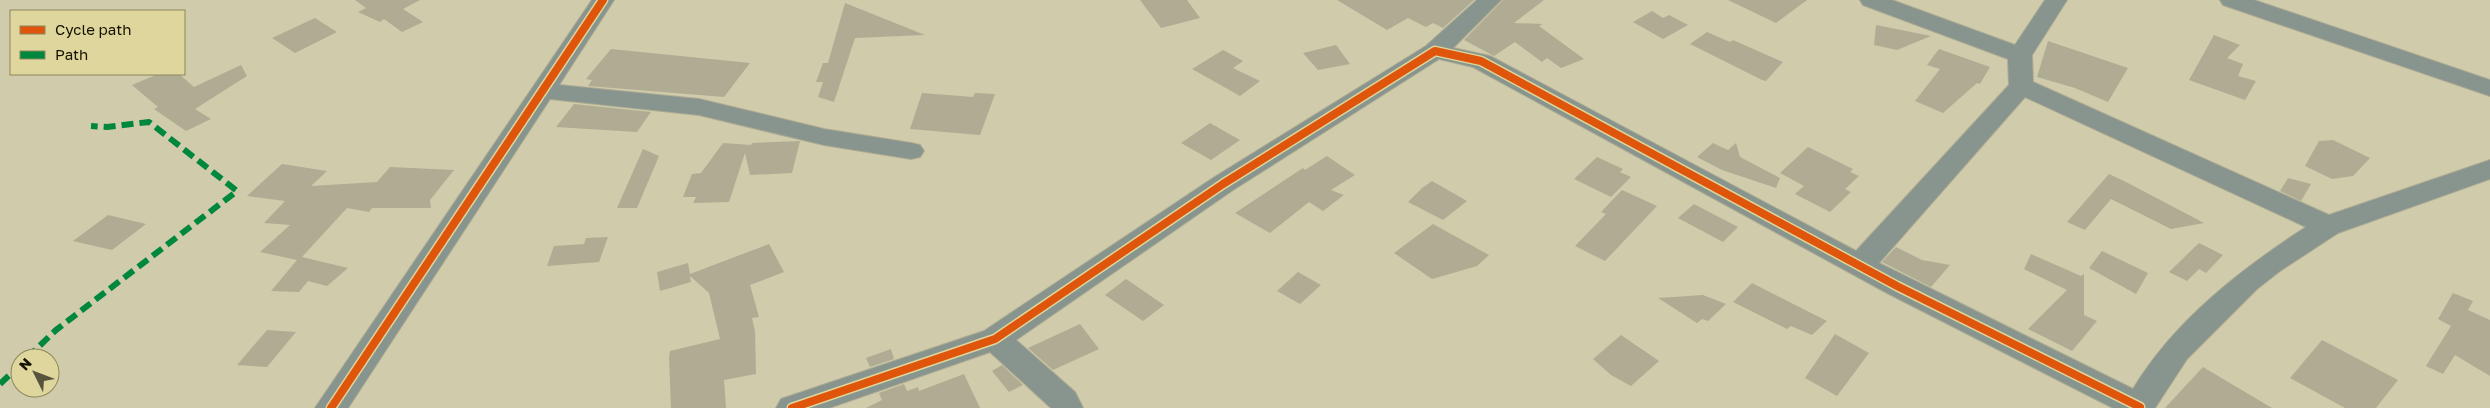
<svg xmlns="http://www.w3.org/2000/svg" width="2490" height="408" viewBox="0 0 2490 408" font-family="'Golos Text',sans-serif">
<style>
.building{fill:#afac93}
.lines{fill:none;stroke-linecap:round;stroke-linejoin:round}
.minor-casing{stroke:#afab92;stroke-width:2}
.minor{fill:#87958e;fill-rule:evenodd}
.quiet{stroke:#00873e;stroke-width:6;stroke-dasharray:12 6;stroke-linecap:butt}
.cycleway-casing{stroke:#ded69c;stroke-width:11}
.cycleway{stroke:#de550b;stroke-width:8}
</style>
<rect width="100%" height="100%" fill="#cfcbab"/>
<g class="building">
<path d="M 355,0 L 420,0 L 403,9 L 423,22 L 402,32 L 384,19 L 380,22 L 358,12 L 366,8 Z"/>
<path d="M 1140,0 L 1187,0 L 1200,18 L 1161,28 Z"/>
<path d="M 1337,0 L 1474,0 L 1443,28 L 1433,23 L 1426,27 L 1408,18 L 1387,30 Z"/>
<path d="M 1503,0 L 1544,0 L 1514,23 L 1543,24 L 1539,26 L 1584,59 L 1561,68 L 1547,58 L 1542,62 L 1515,42 L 1494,56 L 1464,40 Z"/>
<path d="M 1728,0 L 1807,0 L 1776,23 Z"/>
<path d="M 845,3 L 925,35 L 855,38 L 834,102 L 818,97 L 823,82 L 816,82 L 823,63 L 828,63 Z"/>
<path d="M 1652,11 L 1663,18 L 1669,15 L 1688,25 L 1663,39 L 1633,22 Z"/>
<path d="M 315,18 L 337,32 L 295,53 L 272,38 Z"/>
<path d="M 1876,25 L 1931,36 L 1897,50 L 1874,45 Z"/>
<path d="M 1707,32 L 1730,42 L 1733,40 L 1783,62 L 1766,81 L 1762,80 L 1690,44 Z"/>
<path d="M 2214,35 L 2240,45 L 2227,58 L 2243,64 L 2238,76 L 2256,81 L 2245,100 L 2189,80 Z"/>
<path d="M 2048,41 L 2128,68 L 2108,102 L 2075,88 L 2037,77 Z"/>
<path d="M 1336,45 L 1350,64 L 1318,70 L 1303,53 Z"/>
<path d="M 611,49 L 750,63 L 724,97 L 588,86 L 592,80 L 586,79 Z"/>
<path d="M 1939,49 L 1990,67 L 1980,84 L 1977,83 L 1943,113 L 1915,101 L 1940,69 L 1927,65 Z"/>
<path d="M 1223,50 L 1243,61 L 1233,68 L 1260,81 L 1240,96 L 1192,69 Z"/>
<path d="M 241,65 L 247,76 L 195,109 L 211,119 L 186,131 L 154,109 L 158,107 L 132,85 L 158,74 L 179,74 L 194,87 Z"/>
<path d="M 922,93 L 973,97 L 975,93 L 995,94 L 980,135 L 910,129 Z"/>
<path d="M 574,104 L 651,112 L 637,132 L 556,127 Z"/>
<path d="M 1210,123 L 1240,140 L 1211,160 L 1181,143 Z"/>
<path d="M 2333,140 L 2370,158 L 2353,176 L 2332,179 L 2305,166 L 2319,141 Z"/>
<path d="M 800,141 L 792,173 L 750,175 L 745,153 L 729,202 L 693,203 L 696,197 L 683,197 L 692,174 L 701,173 L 723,143 L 751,145 L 752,143 Z"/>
<path d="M 1713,143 L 1728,150 L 1736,143 L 1740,157 L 1780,178 L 1776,188 L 1722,170 L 1697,157 Z"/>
<path d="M 1808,147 L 1853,169 L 1850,172 L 1859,176 L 1845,189 L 1851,192 L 1830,212 L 1795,194 L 1804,186 L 1780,173 Z"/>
<path d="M 643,149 L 659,156 L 637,208 L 617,208 Z"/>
<path d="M 1327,156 L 1355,175 L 1331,190 L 1344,195 L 1323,211 L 1309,202 L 1270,233 L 1235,213 L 1303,168 L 1305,170 Z"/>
<path d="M 1597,157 L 1623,169 L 1620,172 L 1631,177 L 1611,197 L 1574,179 Z"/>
<path d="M 282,164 L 327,171 L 311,186 L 377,182 L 390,167 L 454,170 L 430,200 L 431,208 L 372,208 L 369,212 L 347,208 L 302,257 L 348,268 L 327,286 L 308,281 L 299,292 L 271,291 L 297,260 L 260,252 L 290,225 L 264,223 L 285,201 L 247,196 Z"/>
<path d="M 2109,174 L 2126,182 L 2204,223 L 2171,229 L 2111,199 L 2085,230 L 2067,222 Z"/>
<path d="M 2288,178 L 2311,184 L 2301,201 L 2280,191 Z"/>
<path d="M 1432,181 L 1467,201 L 1443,220 L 1408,202 L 1422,188 Z"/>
<path d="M 1622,190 L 1657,206 L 1605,261 L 1575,246 L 1606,214 L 1601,212 Z"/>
<path d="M 1694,204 L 1738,227 L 1723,242 L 1678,218 Z"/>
<path d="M 108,215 L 146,224 L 112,250 L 73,241 Z"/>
<path d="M 1433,224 L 1489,255 L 1477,266 L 1432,279 L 1394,253 Z"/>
<path d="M 608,237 L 599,262 L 547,266 L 554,246 L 584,244 L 586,238 Z"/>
<path d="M 2199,243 L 2223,255 L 2206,273 L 2199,269 L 2187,281 L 2169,272 Z"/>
<path d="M 769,244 L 784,272 L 750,285 L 759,317 L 752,318 L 755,331 L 756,374 L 724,380 L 726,408 L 671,408 L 669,357 L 670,351 L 720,339 L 709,293 L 690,276 L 691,282 L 660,291 L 657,272 L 688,263 L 690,274 Z"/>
<path d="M 1896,247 L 1922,260 L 1950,265 L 1931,287 L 1882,262 Z"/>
<path d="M 2102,251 L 2148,273 L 2136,294 L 2089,268 Z"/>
<path d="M 2031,254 L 2081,276 L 2084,274 L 2084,315 L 2097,321 L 2072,351 L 2028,329 L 2067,290 L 2024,269 Z"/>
<path d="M 1298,272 L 1321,285 L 1300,304 L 1277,291 Z"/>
<path d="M 1126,279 L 1164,305 L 1143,321 L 1105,295 Z"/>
<path d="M 1752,283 L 1827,321 L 1812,335 L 1791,326 L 1787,329 L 1733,302 Z"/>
<path d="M 2453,293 L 2473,301 L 2468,310 L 2490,320 L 2490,376 L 2455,355 L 2443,374 L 2426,366 L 2451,326 L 2438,319 Z"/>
<path d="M 1703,295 L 1726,304 L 1708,321 L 1702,319 L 1697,323 L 1658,298 Z"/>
<path d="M 1080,324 L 1099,349 L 1053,370 L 1028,348 Z"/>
<path d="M 267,330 L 296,332 L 267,367 L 237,365 Z"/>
<path d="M 1835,334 L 1869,353 L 1837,396 L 1805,378 Z"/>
<path d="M 1621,335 L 1659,361 L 1631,386 L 1611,375 L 1593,359 Z"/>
<path d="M 2322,340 L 2398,380 L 2376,408 L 2345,408 L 2290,378 Z"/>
<path d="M 891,349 L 894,359 L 870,367 L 866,358 Z"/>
<path d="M 1002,365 L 1023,385 L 1009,392 L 992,371 Z"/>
<path d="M 2203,367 L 2272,408 L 2165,408 Z"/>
<path d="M 964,374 L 980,408 L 866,408 L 882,400 L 879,393 L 904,384 L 907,391 L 918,387 L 919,391 Z"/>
</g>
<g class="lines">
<defs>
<g id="minor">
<path d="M 592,0 L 614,0 L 559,85 L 699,99 L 824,129 L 911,143 L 920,145 L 924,151 L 920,157 L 911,159 L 824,145 L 699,115 L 550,99 L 348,408 L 315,408 Z"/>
<path d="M 1477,0 L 1501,0 L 1453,48 L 1490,56 L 1856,251 L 2009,85 L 2008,59 L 1863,5 L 1860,0 L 1892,0 L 2015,45 L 2045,0 L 2067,0 L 2032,55 L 2033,82 L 2329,215 L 2490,160 L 2490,179 L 2338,233 L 2280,271 L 2257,289 L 2187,359 L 2155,408 L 2113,408 L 1887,293 L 1473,67 L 1439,59 L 1233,190 L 1016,340 L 1075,392 L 1083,408 L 1051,408 L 990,352 L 829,408 L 776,408 L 781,399 L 984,331 L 1213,178 L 1426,46 ZM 2025,97 L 2306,227 C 2240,270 2174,321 2133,389 L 1879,263 Z"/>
<path d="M 2220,0 L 2254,0 L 2490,80 L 2490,96 L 2223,5 Z"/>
</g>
</defs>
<use href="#minor" class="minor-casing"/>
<use href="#minor" class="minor"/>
<g class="quiet">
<path d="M 27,358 L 56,330 L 237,191 L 149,122 L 107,127 L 91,126"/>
<path d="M 0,384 L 20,365"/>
</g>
<defs>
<g id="cycleway">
<path d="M 331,408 L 603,0"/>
<path d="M 792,408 L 995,339 L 1223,184 L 1435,51 L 1481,61 L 1897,286 L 2140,407"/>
</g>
</defs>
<use href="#cycleway" class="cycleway-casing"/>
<use href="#cycleway" class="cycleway"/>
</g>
<rect x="10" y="10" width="175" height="65" fill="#ded69c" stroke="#8e885e"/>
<rect x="20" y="26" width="25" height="8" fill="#de550b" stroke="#8e885e"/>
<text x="55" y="35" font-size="15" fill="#161200">Cycle path</text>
<rect x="20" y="51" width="25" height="8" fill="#00873e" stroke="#8e885e"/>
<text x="55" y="60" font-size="15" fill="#161200">Path</text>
<g transform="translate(35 373) rotate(312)"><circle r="24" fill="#ded69c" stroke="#8e885e"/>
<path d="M0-4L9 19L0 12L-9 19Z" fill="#57533c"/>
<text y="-8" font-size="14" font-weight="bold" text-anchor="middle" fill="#161200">N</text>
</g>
</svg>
